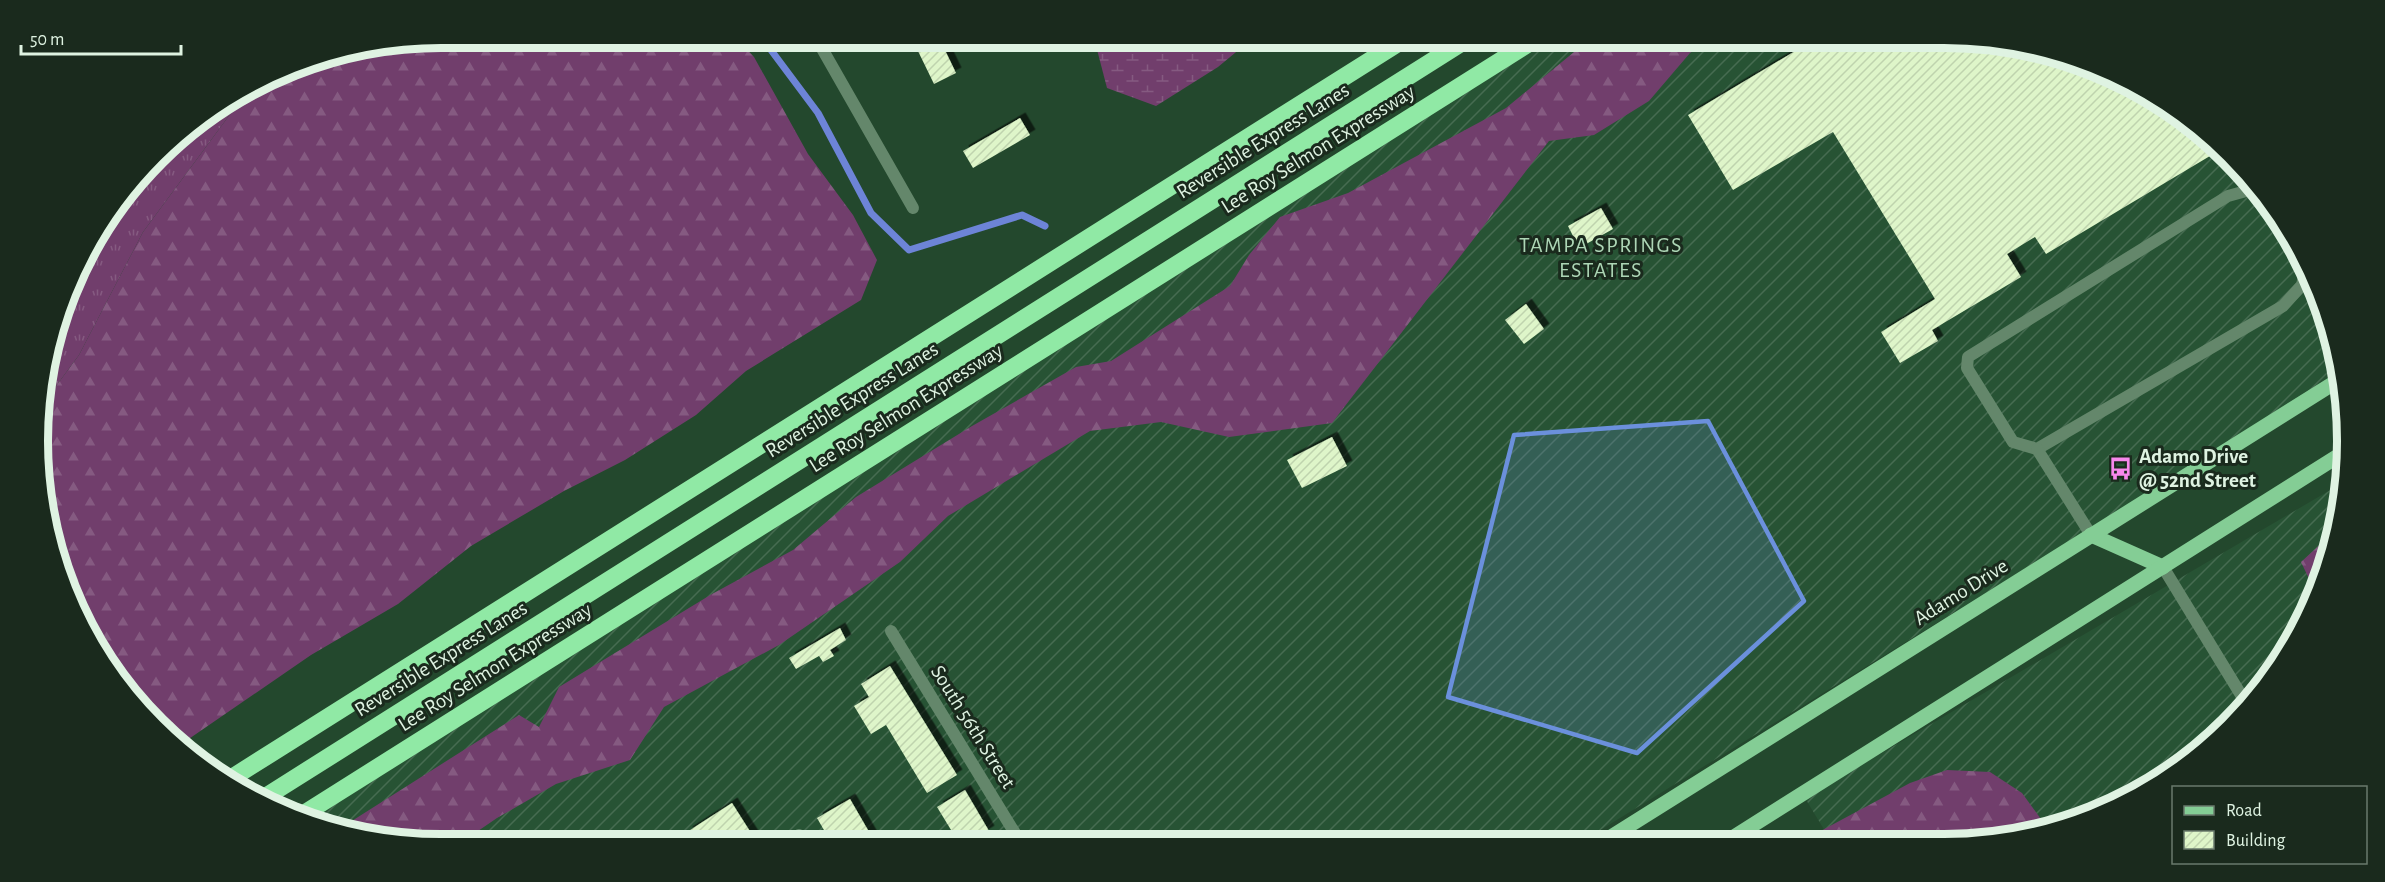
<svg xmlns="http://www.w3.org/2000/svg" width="2385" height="882" viewBox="0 0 2385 882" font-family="'Alegreya Sans',sans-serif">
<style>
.industrial{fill:url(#industrial-furrows)}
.grass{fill:url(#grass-tufts)}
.forest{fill:url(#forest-firs)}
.wetland{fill:url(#wetland-marsh)}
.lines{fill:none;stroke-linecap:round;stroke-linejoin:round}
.stream{stroke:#6d84d7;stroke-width:7}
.building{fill:url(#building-hatch);filter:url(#shadow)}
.service{stroke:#64876b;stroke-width:12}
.minor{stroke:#64876b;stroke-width:12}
.primary{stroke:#84cd95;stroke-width:15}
.motorway{stroke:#90e9a5;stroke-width:18}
.marked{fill:#6b90dc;fill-opacity:0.2;stroke:#6b90dc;stroke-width:4.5;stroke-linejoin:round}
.labels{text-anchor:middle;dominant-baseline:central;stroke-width:6;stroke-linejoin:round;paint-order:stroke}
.street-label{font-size:21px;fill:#dff3e2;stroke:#1a2a1d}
.poi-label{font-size:21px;font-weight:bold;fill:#dff3e2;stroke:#1a2a1d;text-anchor:start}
.neighbourhood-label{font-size:22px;letter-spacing:1.5px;fill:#add6b5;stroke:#1a2a1d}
.rim{fill:none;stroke:#dff3e2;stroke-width:8}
</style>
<defs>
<pattern id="industrial-furrows" width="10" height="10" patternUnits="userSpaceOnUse" patternTransform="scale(1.5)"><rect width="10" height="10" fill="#275334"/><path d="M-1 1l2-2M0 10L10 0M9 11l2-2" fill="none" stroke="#466c51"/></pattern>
<pattern id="grass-tufts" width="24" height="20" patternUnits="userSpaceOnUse" patternTransform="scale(1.5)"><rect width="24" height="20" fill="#713e6c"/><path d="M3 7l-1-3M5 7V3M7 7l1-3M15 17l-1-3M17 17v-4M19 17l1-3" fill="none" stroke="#855a81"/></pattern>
<pattern id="forest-firs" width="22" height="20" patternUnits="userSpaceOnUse" patternTransform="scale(1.5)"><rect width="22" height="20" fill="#713e6c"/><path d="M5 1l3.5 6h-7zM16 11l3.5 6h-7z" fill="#855a81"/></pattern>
<pattern id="wetland-marsh" width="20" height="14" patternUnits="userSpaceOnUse" patternTransform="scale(1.5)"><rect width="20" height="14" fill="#713e6c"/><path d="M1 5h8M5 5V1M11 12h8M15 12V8" fill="none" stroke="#855a81"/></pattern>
<pattern id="building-hatch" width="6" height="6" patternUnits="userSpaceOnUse" patternTransform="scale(1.5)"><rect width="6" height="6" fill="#def5c9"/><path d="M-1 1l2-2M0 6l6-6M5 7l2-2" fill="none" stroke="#bfd3ae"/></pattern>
<filter id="shadow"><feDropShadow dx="5.5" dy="-5.5" stdDeviation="0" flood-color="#0009"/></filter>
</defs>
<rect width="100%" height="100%" fill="#23482d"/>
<g class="industrial">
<path d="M 1547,38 L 1944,38 L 2049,51 L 2190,121 L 2248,175 L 2294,240 L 2326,312 L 2340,371 L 2180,473 L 1581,842 L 441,844 L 336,831 L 305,819 L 1054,342 Z"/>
<path d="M 2344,482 L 2334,546 L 2280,665 L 2210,744 L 2122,803 L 1997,841 L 1831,841 L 1805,798 Z"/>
</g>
<path class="grass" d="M 251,86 L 143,232 L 79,355 L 42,405 L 41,388 L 59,311 L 91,240 L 175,137 L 240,91 Z"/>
<g class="forest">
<path d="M 441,38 L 736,38 L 754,57 L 808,154 L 853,215 L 877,260 L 861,300 L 746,371 L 696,415 L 625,460 L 564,491 L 471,546 L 398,604 L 311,655 L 180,745 L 105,665 L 68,595 L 45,520 L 42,405 L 79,355 L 143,232 L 251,86 L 311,59 Z"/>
<path d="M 1591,38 L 1711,38 L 1690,53 L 1649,101 L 1594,135 L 1549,141 L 1332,423 L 1229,437 L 1161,422 L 1090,431 L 948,516 L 900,562 L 779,645 L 664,707 L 630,760 L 556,784 L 497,818 L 459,844 L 336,831 L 519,715 L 539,727 L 559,687 L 712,594 L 793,550 L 856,497 L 972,426 L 1076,367 L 1111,361 L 1230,286 L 1249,255 L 1280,217 L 1348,193 L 1506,108 Z"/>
<path d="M 2336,530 L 2334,546 L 2314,589 L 2301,562 Z"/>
<path d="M 1947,770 L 1990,772 L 2022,793 L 2046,826 L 1997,841 L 1802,841 L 1910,783 Z"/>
</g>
<path class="wetland" d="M 1094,38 L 1253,38 L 1218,67 L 1156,106 L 1107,88 Z"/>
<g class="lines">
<path class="stream" d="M 762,38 L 818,113 L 871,213 L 909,250 L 1022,215 L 1045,226"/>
</g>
<g class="building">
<path d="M 939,38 L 956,73 L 934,84 L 917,49 Z"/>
<path d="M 1817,38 L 1944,38 L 2049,51 L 2123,79 L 2190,121 L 2220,150 L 2046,254 L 2035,237 L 2007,254 L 2021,277 L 1932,330 L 1938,341 L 1900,363 L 1881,332 L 1935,299 L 1833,132 L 1733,190 L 1688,115 Z"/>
<path d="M 1020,118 L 1030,135 L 973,168 L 963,151 Z"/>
<path d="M 1601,208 L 1613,229 L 1579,248 L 1568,226 Z"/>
<path d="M 1526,304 L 1544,329 L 1524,344 L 1505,320 Z"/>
<path d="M 1332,437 L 1347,466 L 1302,488 L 1287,460 Z"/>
<path d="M 840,628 L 846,640 L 830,650 L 834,656 L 823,662 L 819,656 L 796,669 L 789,658 Z"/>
<path d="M 890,666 L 957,775 L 927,793 L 886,725 L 871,734 L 854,706 L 869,697 L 861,684 Z"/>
<path d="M 965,790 L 989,831 L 970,843 L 959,843 L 937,807 Z"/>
<path d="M 850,799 L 876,844 L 832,844 L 817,818 Z"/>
<path d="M 732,803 L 758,844 L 695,844 L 687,832 Z"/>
</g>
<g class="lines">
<g class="service">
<path d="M 2257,188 L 2228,196 L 1968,357 L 1967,368 L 2013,442 L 2037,449 L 2283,306 L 2302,285 L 2306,267"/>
<path d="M 2037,449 L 2091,535"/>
<path d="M 2163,567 L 2246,703"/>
<path d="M 799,835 L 804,844"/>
</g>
<g class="minor">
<path d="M 816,38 L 913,208"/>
<path d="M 891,631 L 1021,843"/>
</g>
<g class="primary">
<path d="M 2091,535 L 2163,567"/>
<path d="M 1603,842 L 2342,378"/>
<path d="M 1726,842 L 2346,451"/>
</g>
<g class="motorway">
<path d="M 227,781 L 1406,38"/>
<path d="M 259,801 L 1469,38"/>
<path d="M 299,817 L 1537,38"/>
</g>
</g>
<path class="marked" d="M 1708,421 L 1804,601 L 1637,753 L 1448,697 L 1514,435 Z"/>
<defs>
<symbol id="bus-bare" viewBox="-9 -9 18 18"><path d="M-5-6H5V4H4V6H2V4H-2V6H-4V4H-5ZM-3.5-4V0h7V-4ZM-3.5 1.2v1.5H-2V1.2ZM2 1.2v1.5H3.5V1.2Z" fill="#f788ec" stroke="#1a2a1d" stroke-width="2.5" paint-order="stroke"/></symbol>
</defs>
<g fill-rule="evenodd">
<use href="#bus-bare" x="2104" y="452" width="33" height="33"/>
</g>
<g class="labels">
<g class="street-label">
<text transform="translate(1263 141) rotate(-32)">Reversible Express Lanes</text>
<text transform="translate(1318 149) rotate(-32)">Lee Roy Selmon Expressway</text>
<text transform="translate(852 400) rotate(-32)">Reversible Express Lanes</text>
<text transform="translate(906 408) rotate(-32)">Lee Roy Selmon Expressway</text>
<text transform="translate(1961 592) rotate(-32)">Adamo Drive</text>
<text transform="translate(441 659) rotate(-32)">Reversible Express Lanes</text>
<text transform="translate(495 667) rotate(-32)">Lee Roy Selmon Expressway</text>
<text transform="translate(973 727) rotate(58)">South 56th Street</text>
</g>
<g class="poi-label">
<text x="2139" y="456">Adamo Drive<tspan x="2139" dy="24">@ 52nd Street</tspan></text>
</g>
<g class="neighbourhood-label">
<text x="1601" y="245">TAMPA SPRINGS<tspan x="1601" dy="25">ESTATES</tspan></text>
</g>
</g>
<path d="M0 0H2385V882H0ZM441 48H1944A393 393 0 0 1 2337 441V441A393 393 0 0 1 1944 834H441A393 393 0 0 1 48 441V441A393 393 0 0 1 441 48Z" fill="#1a2a1d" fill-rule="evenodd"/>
<path class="rim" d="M441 48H1944A393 393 0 0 1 2337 441V441A393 393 0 0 1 1944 834H441A393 393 0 0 1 48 441V441A393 393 0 0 1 441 48Z"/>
<rect x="2172" y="786" width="195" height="78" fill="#1a2a1d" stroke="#697a6c" stroke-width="1.5"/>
<rect x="2184" y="806" width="30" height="9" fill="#84cd95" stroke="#697a6c" stroke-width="1.5"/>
<text x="2226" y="816" font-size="18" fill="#dff3e2">Road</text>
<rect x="2184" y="831" width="30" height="18" fill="url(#building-hatch)" stroke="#697a6c" stroke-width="1.5"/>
<text x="2226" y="846" font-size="18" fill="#dff3e2">Building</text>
<path d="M21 45v9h160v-9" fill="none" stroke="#dff3e2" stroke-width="3"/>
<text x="30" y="45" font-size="18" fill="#dff3e2" stroke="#1a2a1d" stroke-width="4.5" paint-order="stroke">50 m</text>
</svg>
